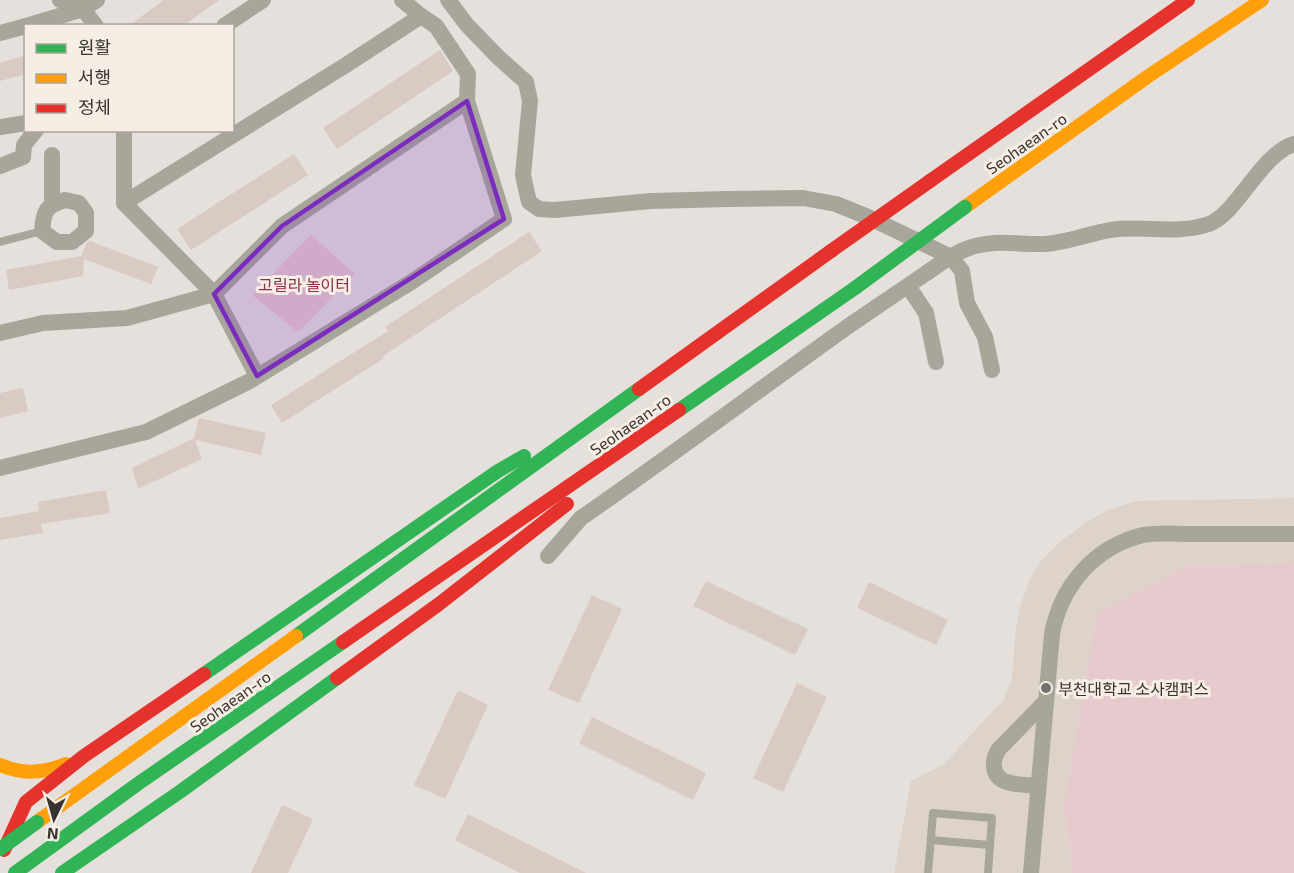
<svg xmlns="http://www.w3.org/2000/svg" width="1294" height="873" viewBox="0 0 1294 873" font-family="'Exo 2','Noto Sans KR',sans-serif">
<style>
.built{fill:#ddd3ca}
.green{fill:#e7cacd}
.building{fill:#dacac4}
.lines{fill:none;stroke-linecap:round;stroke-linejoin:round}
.lane{stroke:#a8a59b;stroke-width:8}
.street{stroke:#a8a59b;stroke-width:16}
.fast{stroke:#30b455;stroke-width:14}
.slow{stroke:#ff9f0a;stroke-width:14}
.jam{stroke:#e5322d;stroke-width:14}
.fast-bridge{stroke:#30b455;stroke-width:14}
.jam-bridge{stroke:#e5322d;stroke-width:14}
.marked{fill:#7b2cbf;fill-opacity:0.2;stroke:#7b2cbf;stroke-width:4.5;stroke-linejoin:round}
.poi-dot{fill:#75706d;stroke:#f6eee5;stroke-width:2}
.labels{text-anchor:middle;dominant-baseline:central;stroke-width:6;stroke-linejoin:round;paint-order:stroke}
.street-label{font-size:16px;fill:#383431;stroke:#f6eee5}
.park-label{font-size:16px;fill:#8d314b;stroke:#f6eee5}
.poi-label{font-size:16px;fill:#383431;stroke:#f6eee5;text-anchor:start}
</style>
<rect width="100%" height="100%" fill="#e5e0dc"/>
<path class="built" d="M 1294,498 L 1294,563 L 1188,565 L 1064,807 L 1073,873 L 894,873 L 911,781 L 943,765 L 1004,699 L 1012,677 L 1016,627 L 1021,604 L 1030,579 L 1041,561 L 1060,542 L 1085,523 L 1108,510 L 1136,501 Z"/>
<g class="green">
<path d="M 311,235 L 355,274 L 298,332 L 252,295 Z"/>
<path d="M 1294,563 L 1294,873 L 1073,873 L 1064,807 L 1097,614 L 1188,565 Z"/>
</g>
<g class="building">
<path d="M 164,0 L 219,0 L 183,26 L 128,26 Z"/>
<path d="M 440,50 L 453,71 L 337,149 L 323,128 Z"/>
<path d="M 26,55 L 26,74 L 0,81 L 0,63 Z"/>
<path d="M 294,154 L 308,175 L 191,250 L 177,229 Z"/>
<path d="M 529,232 L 542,251 L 383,356 L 384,358 L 282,423 L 271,405 L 388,331 L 385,327 Z"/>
<path d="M 90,241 L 158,267 L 151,284 L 84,259 L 83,276 L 9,290 L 6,270 L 81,256 L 86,244 Z"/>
<path d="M 23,388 L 28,411 L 0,418 L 0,393 Z"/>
<path d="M 199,418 L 266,433 L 261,455 L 195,440 L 202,459 L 138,489 L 132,468 L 194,438 Z"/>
<path d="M 106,490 L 110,513 L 41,524 L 43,533 L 0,540 L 0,518 L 39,511 L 38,502 Z"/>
<path d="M 706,581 L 808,629 L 795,655 L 693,606 Z"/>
<path d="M 869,582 L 948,620 L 936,645 L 857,608 Z"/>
<path d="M 592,595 L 622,609 L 579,703 L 548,690 Z"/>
<path d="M 797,683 L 827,697 L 783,792 L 753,778 Z"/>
<path d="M 458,690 L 488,705 L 445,799 L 414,785 Z"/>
<path d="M 592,717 L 706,773 L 693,800 L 579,743 Z"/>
<path d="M 282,805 L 313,819 L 288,873 L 251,873 Z"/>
<path d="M 468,814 L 586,873 L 520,873 L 455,840 Z"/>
</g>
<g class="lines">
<g class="lane">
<path d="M 0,242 L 42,231"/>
<path d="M 931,840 L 990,845"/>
<path d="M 928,873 L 933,813 L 992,818 L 988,873"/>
</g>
<g class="street">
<path d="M 60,0 L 83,9 L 96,26"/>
<path d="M 448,0 L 467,25 L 498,57 L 526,82 L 530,101 L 523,175 L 529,202 L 539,209 L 555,210 L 651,201 L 727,199 L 803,198 L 836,204 L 868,217 L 951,257 L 962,271 L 967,303 L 985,337 L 992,370"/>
<path d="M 421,16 L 436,26 L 468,74 L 467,101"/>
<path d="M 26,26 L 83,9 L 97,0"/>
<path d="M 224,26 L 263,0"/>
<path d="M 0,33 L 26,26"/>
<path d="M 0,127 L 26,123"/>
<path d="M 124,130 L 124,203 L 214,294 L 257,376"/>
<path d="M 52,155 L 52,204"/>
<path d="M 0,166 L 23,157 L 24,145 L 36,130"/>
<path d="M 65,200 L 79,203 L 86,213 L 86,231 L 72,242 L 57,242 L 42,231 C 44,211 45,206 65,200 Z"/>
<path d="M 124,203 L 346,65 L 421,16 L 402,0"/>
<path d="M 908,286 L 926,313 L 936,362"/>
<path d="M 0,333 L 43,323 L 127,318 L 214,294 L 282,226 L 467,101 L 504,219 L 413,281 L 248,382 L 146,432 L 0,468"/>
<path d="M 548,556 L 581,518 C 672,455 760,389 850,325 C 875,308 900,291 925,274 C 940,264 955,252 972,247 C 996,239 1019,245 1044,244 C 1066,243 1088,234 1110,230 C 1144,225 1176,235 1209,224 C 1236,215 1261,154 1294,144"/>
<path d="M 1038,786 C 1023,784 996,787 994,767 C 993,760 995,755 999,749 L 1045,702"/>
<path d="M 1031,873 L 1052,634 C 1061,586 1094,547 1143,535 C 1159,532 1177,534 1193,534 C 1227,534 1260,534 1294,534"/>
</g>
<g class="fast">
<path d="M 679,410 L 855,288"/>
<path d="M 296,636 L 639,389"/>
<path d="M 204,674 L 498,471 L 524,456"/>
<path d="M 15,873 L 139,783 L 343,642"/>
<path d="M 62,873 L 181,791 L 337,678"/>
</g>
<g class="slow">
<path d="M 965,207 L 1147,77 L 1262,0"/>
<path d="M 0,765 C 23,775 43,773 66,764"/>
<path d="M 37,822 L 296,636"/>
</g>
<g class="jam">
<path d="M 930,181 L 1188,0"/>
<path d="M 639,389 L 831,251"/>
<path d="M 343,642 L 679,410"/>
<path d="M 337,678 L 439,604 L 567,504"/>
<path d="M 4,850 L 26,802 L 84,756 L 204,674"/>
</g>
<g class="fast-bridge">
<path d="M 855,288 L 965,207"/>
<path d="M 0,849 L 37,822"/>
</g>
<path class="jam-bridge" d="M 831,251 L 930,181"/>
</g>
<path class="marked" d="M 467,101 L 504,219 L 257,376 L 214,294 L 282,226 Z"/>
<circle class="poi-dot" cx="1046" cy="688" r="6"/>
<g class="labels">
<g class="street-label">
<text transform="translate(1026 143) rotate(-35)">Seohaean-ro</text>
<text transform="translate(630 424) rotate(-35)">Seohaean-ro</text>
<text transform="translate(230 701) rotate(-35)">Seohaean-ro</text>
</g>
<g class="park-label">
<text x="304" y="284">고릴라 놀이터</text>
</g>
<g class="poi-label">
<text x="1058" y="688">부천대학교 소사캠퍼스</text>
</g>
</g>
<rect x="24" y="24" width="210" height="108" fill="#f6eee5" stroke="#aaa49d" stroke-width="1.5"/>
<rect x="36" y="44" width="30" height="9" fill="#30b455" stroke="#aaa49d" stroke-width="1.5"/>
<text x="78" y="54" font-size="18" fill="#383431">원활</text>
<rect x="36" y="74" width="30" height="9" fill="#ff9f0a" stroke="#aaa49d" stroke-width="1.5"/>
<text x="78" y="84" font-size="18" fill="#383431">서행</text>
<rect x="36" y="104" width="30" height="9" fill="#e5322d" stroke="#aaa49d" stroke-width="1.5"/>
<text x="78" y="114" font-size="18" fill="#383431">정체</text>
<g transform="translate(54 819) rotate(185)" stroke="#f6eee5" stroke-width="4.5" paint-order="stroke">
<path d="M0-4.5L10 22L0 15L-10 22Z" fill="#383431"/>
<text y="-9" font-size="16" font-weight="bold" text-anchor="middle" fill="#383431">N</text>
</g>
</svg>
